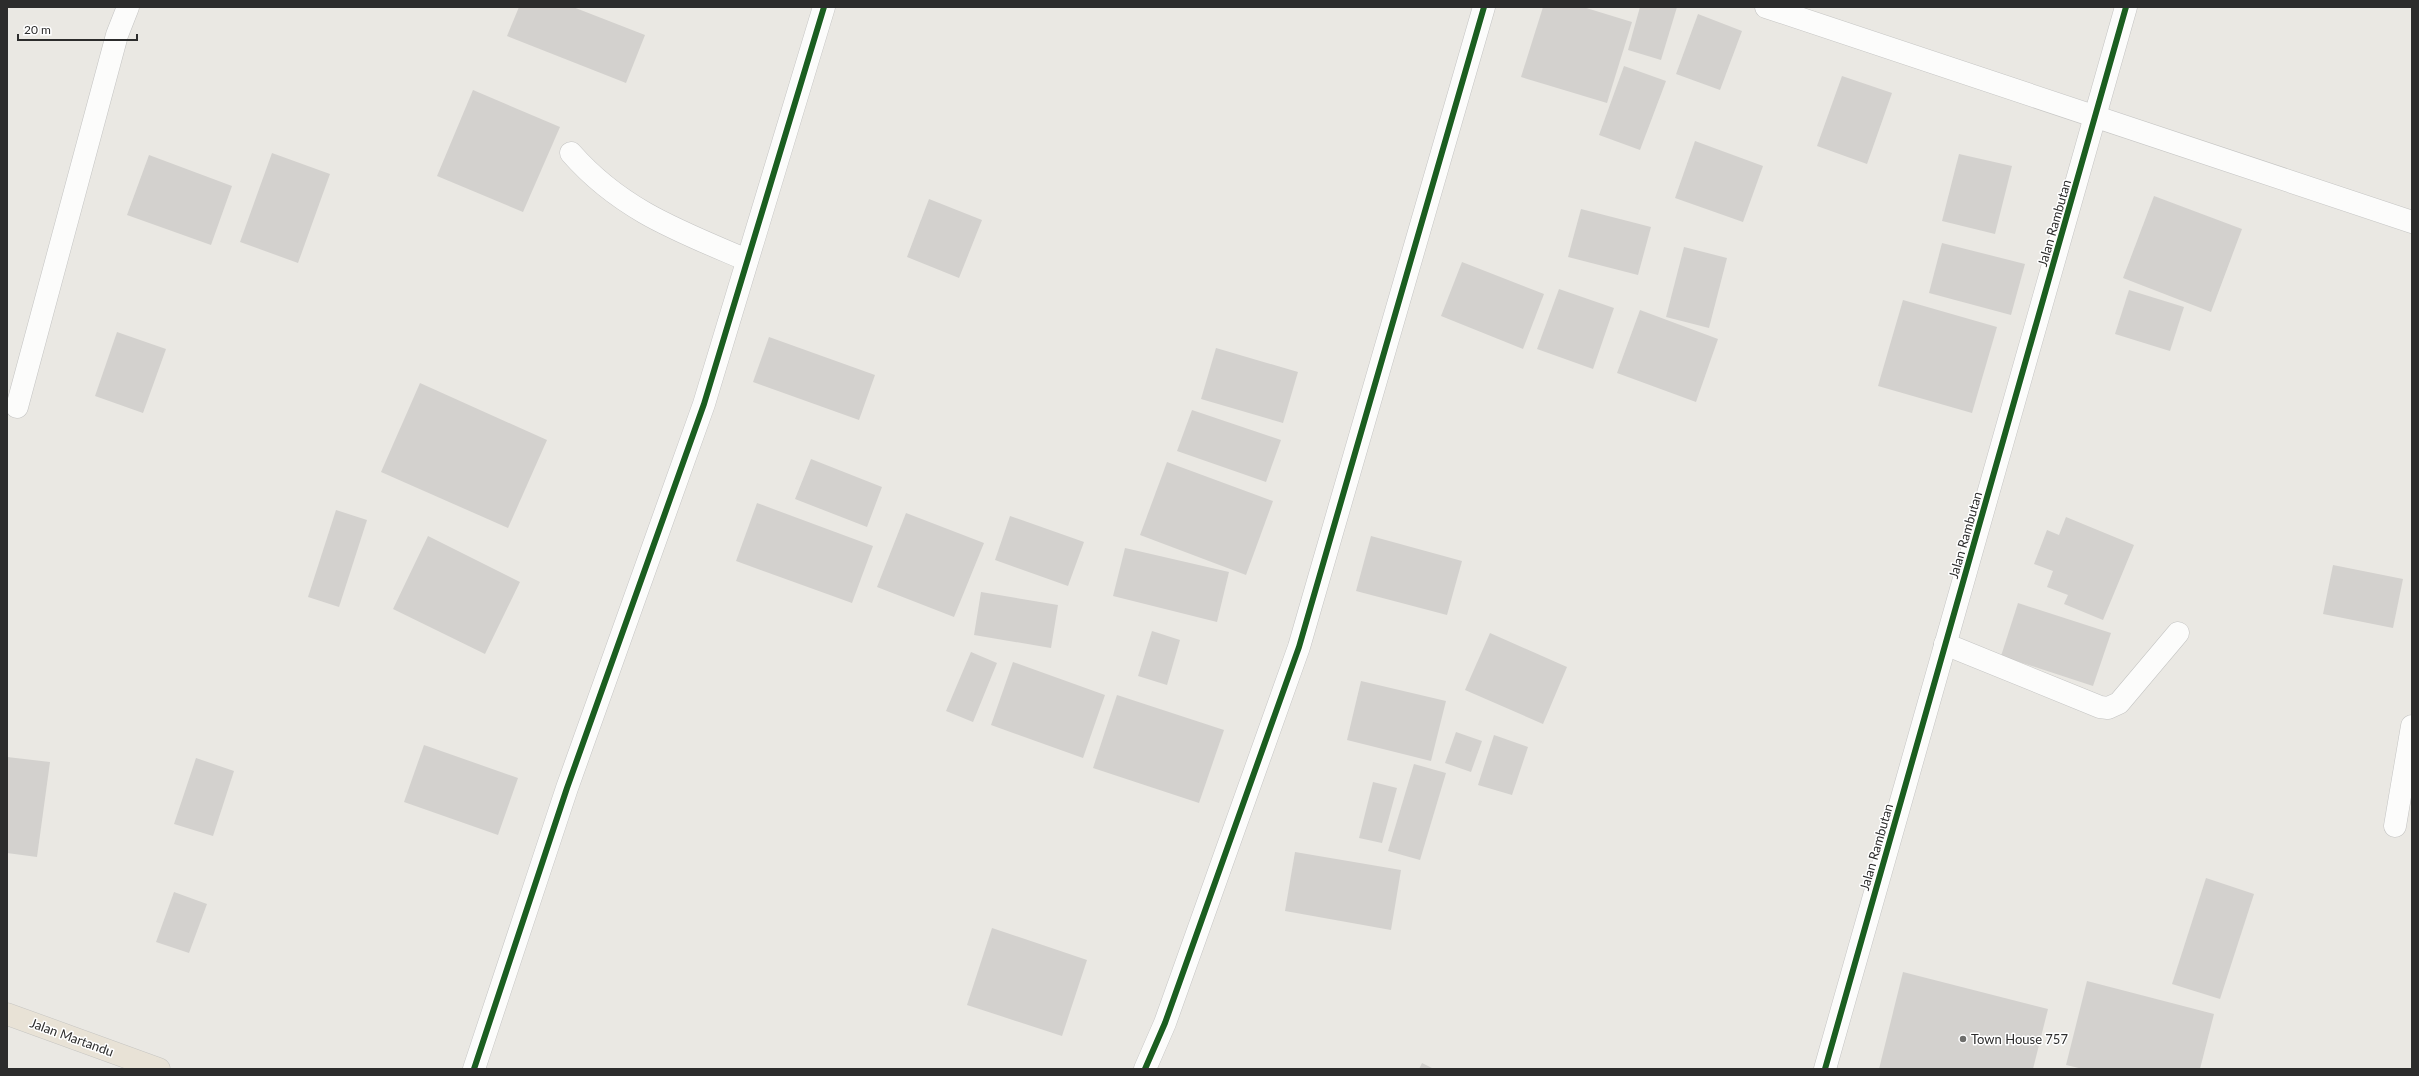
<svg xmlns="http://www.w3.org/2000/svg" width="2419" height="1076" viewBox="0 0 2419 1076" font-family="Lato,sans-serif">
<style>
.building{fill:#d3d1ce}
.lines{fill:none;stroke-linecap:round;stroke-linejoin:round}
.minor-casing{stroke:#c4c4c3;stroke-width:23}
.trunk-casing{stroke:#c6c5c2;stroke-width:23}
.minor{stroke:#fcfcfb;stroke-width:22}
.trunk{stroke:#e8e2d6;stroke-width:22}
.cycleway-casing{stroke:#fff;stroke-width:8}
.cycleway{stroke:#1b5e20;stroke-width:6}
.poi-dot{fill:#6e6e6c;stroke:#fff;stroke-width:1.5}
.labels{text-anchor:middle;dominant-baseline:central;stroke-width:3;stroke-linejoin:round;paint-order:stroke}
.street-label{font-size:13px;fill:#2c2c2c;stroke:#fff}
.poi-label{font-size:13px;fill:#2c2c2c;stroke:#fff;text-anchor:start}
</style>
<rect width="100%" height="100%" fill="#eae8e3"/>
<g class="building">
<path d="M 519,7 L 573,7 L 645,35 L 626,83 L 507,36 Z"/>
<path d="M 1543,7 L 1583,7 L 1632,22 L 1607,103 L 1521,77 Z"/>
<path d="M 1640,7 L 1677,7 L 1661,60 L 1628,50 Z"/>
<path d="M 1698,14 L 1742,31 L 1720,90 L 1676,74 Z"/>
<path d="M 1624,66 L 1666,81 L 1640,150 L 1599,135 Z"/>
<path d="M 1842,76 L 1892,93 L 1867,164 L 1817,146 Z"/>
<path d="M 473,90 L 560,127 L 523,212 L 437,176 Z"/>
<path d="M 1695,141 L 1763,166 L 1743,222 L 1675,198 Z"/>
<path d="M 272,153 L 330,174 L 298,263 L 240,242 Z"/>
<path d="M 1959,154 L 2012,166 L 1995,234 L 1942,221 Z"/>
<path d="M 149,155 L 232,186 L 211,245 L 127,215 Z"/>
<path d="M 2154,196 L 2242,229 L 2211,312 L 2123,278 Z"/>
<path d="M 929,199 L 982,220 L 959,278 L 907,257 Z"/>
<path d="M 1581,209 L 1651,227 L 1638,275 L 1568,257 Z"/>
<path d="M 1942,243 L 2025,264 L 2011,315 L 1929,293 Z"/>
<path d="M 1684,247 L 1727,258 L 1709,328 L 1666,317 Z"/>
<path d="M 1462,262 L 1544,294 L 1523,349 L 1441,316 Z"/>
<path d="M 1559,289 L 1614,308 L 1593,369 L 1537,349 Z"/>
<path d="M 2129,290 L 2184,307 L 2170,351 L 2115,334 Z"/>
<path d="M 1903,300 L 1997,327 L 1972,413 L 1878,386 Z"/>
<path d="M 1640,310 L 1718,339 L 1696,402 L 1617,373 Z"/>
<path d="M 117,332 L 166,349 L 143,413 L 95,396 Z"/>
<path d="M 769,337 L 875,375 L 859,420 L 753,382 Z"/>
<path d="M 1216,348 L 1298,372 L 1283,423 L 1201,399 Z"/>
<path d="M 420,383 L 547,440 L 508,528 L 381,472 Z"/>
<path d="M 1192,410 L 1281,440 L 1266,482 L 1177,451 Z"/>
<path d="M 811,459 L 882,487 L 867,527 L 795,499 Z"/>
<path d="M 1167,462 L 1273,501 L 1246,575 L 1140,535 Z"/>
<path d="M 757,503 L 873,546 L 852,603 L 736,561 Z"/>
<path d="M 336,510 L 367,520 L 339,607 L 308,597 Z"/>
<path d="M 906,513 L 984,543 L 954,617 L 877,587 Z"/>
<path d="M 1010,516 L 1084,542 L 1068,586 L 995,560 Z"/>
<path d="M 2066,517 L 2134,545 L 2103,620 L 2064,604 L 2068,595 L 2047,587 L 2053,571 L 2034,564 L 2047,530 L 2059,535 Z"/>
<path d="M 428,536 L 520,582 L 485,654 L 393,609 Z"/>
<path d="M 1371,536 L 1462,561 L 1447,615 L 1356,591 Z"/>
<path d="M 1125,548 L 1229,572 L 1217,622 L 1113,596 Z"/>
<path d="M 2333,565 L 2403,579 L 2393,628 L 2323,614 Z"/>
<path d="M 981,592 L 1058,605 L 1051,648 L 974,635 Z"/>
<path d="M 2018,603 L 2111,633 L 2093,686 L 2001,656 Z"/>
<path d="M 1152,631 L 1180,640 L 1167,685 L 1138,676 Z"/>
<path d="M 1490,633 L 1567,667 L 1543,724 L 1465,690 Z"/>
<path d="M 971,652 L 997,663 L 973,722 L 946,711 Z"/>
<path d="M 1013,662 L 1105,695 L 1083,758 L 991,725 Z"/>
<path d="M 1361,681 L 1446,701 L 1431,761 L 1347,740 Z"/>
<path d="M 1117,695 L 1224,730 L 1199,803 L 1093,768 Z"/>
<path d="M 1456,732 L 1482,741 L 1471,772 L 1445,763 Z"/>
<path d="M 1494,735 L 1528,747 L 1512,795 L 1478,785 Z"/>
<path d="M 424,745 L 518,778 L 498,835 L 404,802 Z"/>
<path d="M 7,757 L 50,762 L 37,857 L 7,853 Z"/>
<path d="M 196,758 L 234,771 L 213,836 L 174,824 Z"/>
<path d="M 1414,764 L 1446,773 L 1420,860 L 1388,851 Z"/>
<path d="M 1373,782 L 1397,788 L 1382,843 L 1359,838 Z"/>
<path d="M 1295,852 L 1401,870 L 1391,930 L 1285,911 Z"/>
<path d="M 2206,878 L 2254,894 L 2220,999 L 2172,984 Z"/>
<path d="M 174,892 L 207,904 L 189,953 L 156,942 Z"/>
<path d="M 992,928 L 1087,960 L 1062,1036 L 967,1005 Z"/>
<path d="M 1903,972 L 2048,1009 L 2033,1069 L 1879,1069 Z"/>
<path d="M 2087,981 L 2214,1014 L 2200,1069 L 2083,1069 L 2066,1065 Z"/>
<path d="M 1422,1063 L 1434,1069 L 1419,1069 Z"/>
</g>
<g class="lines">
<defs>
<g id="minor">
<path d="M 1766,7 L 2412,222"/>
<path d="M 571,153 C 621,210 679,231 747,260"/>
<path d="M 17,407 L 117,35 L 128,7"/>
<path d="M 1945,644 L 2100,707 L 2108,708 L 2119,703 L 2178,633"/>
<path d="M 2395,826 L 2412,726"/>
<path d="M 474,1069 L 567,788 L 704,404 L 824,7"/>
<path d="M 1145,1069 L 1165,1023 L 1299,647 L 1484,7"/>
<path d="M 1825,1069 L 2126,7"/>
</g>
<path id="trunk" d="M 7,1014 L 159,1069"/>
</defs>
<use href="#minor" class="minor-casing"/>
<use href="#trunk" class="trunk-casing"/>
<use href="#minor" class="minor"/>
<use href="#trunk" class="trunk"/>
<defs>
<g id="cycleway">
<path d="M 474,1069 L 567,788 L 704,404 L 824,7"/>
<path d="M 1145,1069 L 1165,1023 L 1299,647 L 1484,7"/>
<path d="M 1825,1069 L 2126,7"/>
</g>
</defs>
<use href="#cycleway" class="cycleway-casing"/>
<use href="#cycleway" class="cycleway"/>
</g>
<circle class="poi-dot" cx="1963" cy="1039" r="4"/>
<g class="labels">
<g class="street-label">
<text transform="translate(2054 223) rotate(-74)">Jalan Rambutan</text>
<text transform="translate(1965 535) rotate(-74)">Jalan Rambutan</text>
<text transform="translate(1876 847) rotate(-74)">Jalan Rambutan</text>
<text transform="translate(72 1037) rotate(20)">Jalan Martandu</text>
</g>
<g class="poi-label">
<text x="1971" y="1039">Town House 757</text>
</g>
</g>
<rect width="2419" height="1076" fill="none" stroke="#2c2c2c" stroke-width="16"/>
<path d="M18 34v6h119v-6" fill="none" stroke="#2c2c2c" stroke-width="2"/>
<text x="24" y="34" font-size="12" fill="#2c2c2c" stroke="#ffffff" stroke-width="3" paint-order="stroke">20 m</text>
</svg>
